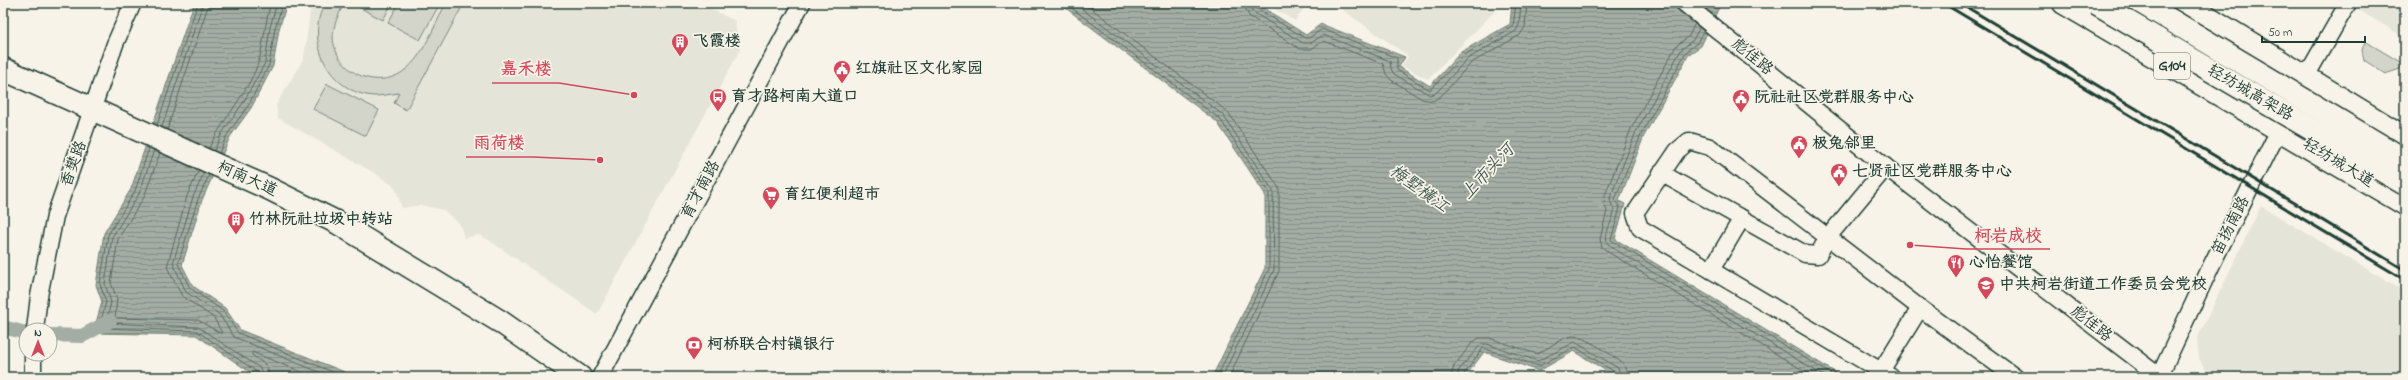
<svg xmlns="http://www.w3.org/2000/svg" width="2408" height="380" viewBox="0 0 2408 380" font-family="'Indie Flower','LXGW WenKai TC',sans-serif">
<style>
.built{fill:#e5e4d9}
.grass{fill:#d3d5ca;stroke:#79897f}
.water{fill:url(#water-rules);stroke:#6f8077}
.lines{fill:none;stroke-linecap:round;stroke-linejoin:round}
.shore{stroke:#546a60;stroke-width:1}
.canal{stroke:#a4ada3;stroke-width:14}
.street-casing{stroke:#1f3d34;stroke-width:19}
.secondary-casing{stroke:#1f3d34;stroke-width:25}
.primary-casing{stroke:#1f3d34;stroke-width:25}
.street{stroke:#f7f3e8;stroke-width:16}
.secondary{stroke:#f7f3e8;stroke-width:22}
.primary{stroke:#f7f3e8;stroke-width:22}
.rail{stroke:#1f3d34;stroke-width:3}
.highway-bridge-casing{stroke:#1f3d34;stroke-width:25;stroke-linecap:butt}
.highway-bridge{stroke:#f7f3e8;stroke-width:22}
.labels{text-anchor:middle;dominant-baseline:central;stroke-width:3.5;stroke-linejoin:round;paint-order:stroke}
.shield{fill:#f7f3e8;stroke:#60746a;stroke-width:1}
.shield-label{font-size:15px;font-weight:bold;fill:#1f3d34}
.poi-label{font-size:16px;font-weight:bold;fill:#1f3d34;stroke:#f7f3e8;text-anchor:start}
.street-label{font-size:16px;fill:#1f3d34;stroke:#f7f3e8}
.water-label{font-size:17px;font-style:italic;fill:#405950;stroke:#f7f3e8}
.leader{fill:none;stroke:#d1495b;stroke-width:1.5}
.callout-dot{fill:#d1495b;stroke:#f7f3e8;stroke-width:1.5}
.callout-label{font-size:17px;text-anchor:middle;font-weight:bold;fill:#d1495b;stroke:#f7f3e8;stroke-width:3.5;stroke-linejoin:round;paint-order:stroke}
</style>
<defs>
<pattern id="water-rules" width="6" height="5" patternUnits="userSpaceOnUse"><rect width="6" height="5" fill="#a4ada3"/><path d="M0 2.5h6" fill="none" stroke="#858e86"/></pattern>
</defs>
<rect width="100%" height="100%" fill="#f7f3e8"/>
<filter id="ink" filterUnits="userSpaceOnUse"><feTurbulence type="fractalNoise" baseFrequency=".025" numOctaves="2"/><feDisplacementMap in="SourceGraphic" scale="8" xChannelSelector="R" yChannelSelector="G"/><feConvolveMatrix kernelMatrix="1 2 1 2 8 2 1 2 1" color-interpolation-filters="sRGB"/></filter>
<g filter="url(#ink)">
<g class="built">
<path d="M 311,3 L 699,3 L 735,21 L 740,50 L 597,314 L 487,239 L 479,235 L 464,238 L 460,224 L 443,210 L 420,205 L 402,208 L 395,187 L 376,174 L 278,118 L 276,105 L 304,58 Z"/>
<path d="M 1265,3 L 1308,3 L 1295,21 Z"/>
<path d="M 1333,3 L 1503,3 L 1428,79 L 1402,66 L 1408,56 Z"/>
<path d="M 2364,3 L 2405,3 L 2405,38 L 2359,10 Z"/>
<path d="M 2261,206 L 2405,292 L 2405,377 L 2214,377 L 2208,374 L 2199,359 L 2197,339 Z"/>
</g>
<g class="grass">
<path d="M 325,3 L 344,3 C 339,14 333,25 333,37 C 335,73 378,92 405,70 C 423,57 436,22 446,3 L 464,3 L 406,110 L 394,103 L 399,93 C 391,94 382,96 374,96 C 329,93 304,41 325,3 Z"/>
<path d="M 351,3 L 392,3 L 383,20 Z"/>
<path d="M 399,3 L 440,3 L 420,40 L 388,23 Z"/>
<path d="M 2365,41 L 2405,65 L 2400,69 L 2385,74 L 2364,60 L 2362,50 Z"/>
<path d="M 327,84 L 379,110 L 366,136 L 313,109 Z"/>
</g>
<g class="water">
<path d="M 194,3 L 287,3 L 279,29 L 273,66 L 251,108 L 230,137 L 202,200 L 182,265 L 193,286 L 225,308 L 240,330 L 357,377 L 257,377 L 196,335 L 93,333 L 102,302 L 96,285 L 104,233 L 131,189 Z"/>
<path d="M 1059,3 L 1256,3 L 1306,35 L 1321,24 L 1405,57 L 1399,67 L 1430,86 L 1461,52 L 1510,24 L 1512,3 L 1721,3 L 1701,46 L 1689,54 L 1644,136 L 1619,201 L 1625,204 L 1615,239 L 1843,377 L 1616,377 L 1574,351 L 1539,371 L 1484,352 L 1465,377 L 1212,377 L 1265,268 L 1265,194 L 1217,122 Z"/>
</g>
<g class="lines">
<g class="shore">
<path d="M 1065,3 L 1220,119 L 1269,192 L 1269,269 L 1217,377"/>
<path d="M 1074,3 L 1223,115 L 1273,191 L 1274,270 L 1222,377"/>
<path d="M 1084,3 L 1228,112 L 1279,188 L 1279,271 L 1229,377"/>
<path d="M 1243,3 L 1249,16 L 1300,49 L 1311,49 L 1324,41 L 1383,64 L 1386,74 L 1391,80 L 1422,99 L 1433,101 L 1441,96 L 1471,63 L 1520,35 L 1525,27 L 1527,3"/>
<path d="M 1249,3 L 1253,12 L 1303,43 L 1311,43 L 1323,35 L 1390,61 L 1391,69 L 1394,74 L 1430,95 L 1437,92 L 1467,59 L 1516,31 L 1519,25 L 1521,3"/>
<path d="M 1254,3 L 1256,8 L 1305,38 L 1309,38 L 1322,29 L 1397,58 L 1397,70 L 1430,90 L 1464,55 L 1513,27 L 1516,3"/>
<path d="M 1695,23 L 1689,36 L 1676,46 L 1631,129 L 1605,195 L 1604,204 L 1607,211 L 1600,239 L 1602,247 L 1608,252 L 1814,377"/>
<path d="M 1700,27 L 1693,40 L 1681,50 L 1636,132 L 1610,198 C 1610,203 1613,206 1614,210 C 1614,222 1599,237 1611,247 L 1826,377"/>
<path d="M 1704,30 L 1697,43 L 1686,52 L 1641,135 L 1615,200 L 1620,208 L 1611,240 L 1836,377"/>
<path d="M 157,125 L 198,3"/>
<path d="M 162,127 L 203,3"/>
<path d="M 167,130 L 209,3"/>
<path d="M 149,148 L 135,191 L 108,235 L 100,284 L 106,302 L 99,328 L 197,331 L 257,372 L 259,377"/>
<path d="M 209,148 C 222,120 251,89 259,60 C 264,42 265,22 271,3"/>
<path d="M 154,150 L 139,194 L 112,237 L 105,284 L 111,302 L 106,323 L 198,327 L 260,368 L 264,377"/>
<path d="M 214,151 L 222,133 L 243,103 L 265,63 L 270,27 L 277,3"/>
<path d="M 160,153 L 144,197 L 118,239 L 111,283 L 117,299 L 115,318 L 198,320 L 220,333 L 222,333 L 214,318 L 182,296 L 167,267 L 187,196 L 199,170"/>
<path d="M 219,153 L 227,135 L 248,106 L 269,65 L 275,28 L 283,3"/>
<path d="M 204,173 L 193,197 L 173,263 L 186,292 L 219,314 L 234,337 L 331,377"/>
<path d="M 209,175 L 198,199 L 178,264 L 190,288 L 223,311 L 238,333 L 345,377"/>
<path d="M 270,377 L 266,365 L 252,355 L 252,352 L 314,377"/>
<path d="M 1451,377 L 1454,366 L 1472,343 L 1479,338 L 1489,338 L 1537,354 C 1548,349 1561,337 1573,336 C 1582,335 1618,358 1624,365 C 1627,369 1628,373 1628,377"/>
<path d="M 1457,377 L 1459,370 L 1481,344 L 1487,344 L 1538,361 L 1575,342 L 1618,368 L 1622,377"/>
<path d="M 1462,377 L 1483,348 L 1539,366 L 1575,347 L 1615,372 L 1617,377"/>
</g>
<g class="canal">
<path d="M 3,327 L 26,333"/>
<path d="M 50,335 L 82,336 L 110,321"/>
</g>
<defs>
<g id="street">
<path d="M 1684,3 L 1886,167 L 2160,377"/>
<path d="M 2300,87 L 2348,3"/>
<path d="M 1661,173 L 1805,254 L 1818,255 L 1828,237 L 1886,167"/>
<path d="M 1711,270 L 1742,218"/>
<path d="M 35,330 L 39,296 L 55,216 L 115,44 L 133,3"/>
<path d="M 1881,371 L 1920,308"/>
<path d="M 33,377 L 33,354"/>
<path d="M 600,377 L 802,3"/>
<path d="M 1891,377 L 1640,228 L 1635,213 L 1677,151 L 1689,141 L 1710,147 L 1920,308 L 2015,377"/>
<path d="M 2159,377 L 2213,262 L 2284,120"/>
</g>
<path id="secondary" d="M 3,69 L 270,189 L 338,223 L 501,322 L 580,377"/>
<g id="primary">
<path d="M 2064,3 L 2405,204"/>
<path d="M 2185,3 L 2405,138"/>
</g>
</defs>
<use href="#street" class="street-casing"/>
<use href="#secondary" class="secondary-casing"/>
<use href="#primary" class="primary-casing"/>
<use href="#street" class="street"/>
<use href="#secondary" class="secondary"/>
<use href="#primary" class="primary"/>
<g class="rail">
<path d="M 1943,3 L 2405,280"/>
<path d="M 1960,3 L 2405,270"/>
</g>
<defs>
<g id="highway-bridge">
<path d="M 2096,3 L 2405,184"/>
<path d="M 2142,3 L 2405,160"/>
</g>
</defs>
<use href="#highway-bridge" class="highway-bridge-casing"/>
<use href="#highway-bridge" class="highway-bridge"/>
</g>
</g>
<defs>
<symbol id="building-pin" viewBox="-11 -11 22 30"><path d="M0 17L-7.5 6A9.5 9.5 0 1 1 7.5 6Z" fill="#d1495b" stroke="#f7f3e8"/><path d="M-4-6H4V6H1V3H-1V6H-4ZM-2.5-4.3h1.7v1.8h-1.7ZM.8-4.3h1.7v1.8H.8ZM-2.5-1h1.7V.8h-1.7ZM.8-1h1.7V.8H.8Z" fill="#fff"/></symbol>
<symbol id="civic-pin" viewBox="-11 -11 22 30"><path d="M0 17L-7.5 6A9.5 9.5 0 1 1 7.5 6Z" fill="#d1495b" stroke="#f7f3e8"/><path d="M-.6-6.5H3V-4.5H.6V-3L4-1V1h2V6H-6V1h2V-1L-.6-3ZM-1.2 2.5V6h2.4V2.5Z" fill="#fff"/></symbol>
<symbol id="bus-pin" viewBox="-11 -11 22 30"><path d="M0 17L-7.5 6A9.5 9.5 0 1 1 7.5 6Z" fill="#d1495b" stroke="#f7f3e8"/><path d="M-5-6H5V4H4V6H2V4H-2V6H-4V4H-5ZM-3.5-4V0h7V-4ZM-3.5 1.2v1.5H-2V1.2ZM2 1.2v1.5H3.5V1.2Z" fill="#fff"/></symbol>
<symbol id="supermarket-pin" viewBox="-11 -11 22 30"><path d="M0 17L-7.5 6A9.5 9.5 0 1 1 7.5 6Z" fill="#d1495b" stroke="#f7f3e8"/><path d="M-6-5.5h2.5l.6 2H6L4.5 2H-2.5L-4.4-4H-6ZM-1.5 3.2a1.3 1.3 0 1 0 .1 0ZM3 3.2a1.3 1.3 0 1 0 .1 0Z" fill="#fff"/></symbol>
<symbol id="restaurant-pin" viewBox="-11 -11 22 30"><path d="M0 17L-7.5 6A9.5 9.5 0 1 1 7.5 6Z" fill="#d1495b" stroke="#f7f3e8"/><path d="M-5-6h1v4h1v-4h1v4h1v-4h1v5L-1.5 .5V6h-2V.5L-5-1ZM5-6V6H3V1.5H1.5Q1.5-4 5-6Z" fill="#fff"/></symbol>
<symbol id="university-pin" viewBox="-11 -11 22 30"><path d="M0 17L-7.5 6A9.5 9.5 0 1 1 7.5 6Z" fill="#d1495b" stroke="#f7f3e8"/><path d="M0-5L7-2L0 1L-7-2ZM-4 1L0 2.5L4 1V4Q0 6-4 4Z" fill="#fff"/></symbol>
<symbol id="bank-pin" viewBox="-11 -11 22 30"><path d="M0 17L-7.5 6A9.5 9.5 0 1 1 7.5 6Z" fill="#d1495b" stroke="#f7f3e8"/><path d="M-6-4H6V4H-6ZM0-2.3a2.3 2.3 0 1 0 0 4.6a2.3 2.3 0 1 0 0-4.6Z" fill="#fff"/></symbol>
</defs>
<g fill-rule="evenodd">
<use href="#building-pin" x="670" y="32" width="20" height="27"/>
<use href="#civic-pin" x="832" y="59" width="20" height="27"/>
<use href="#bus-pin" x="708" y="87" width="20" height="27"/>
<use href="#civic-pin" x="1731" y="88" width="20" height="27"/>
<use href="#civic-pin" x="1789" y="134" width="20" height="27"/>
<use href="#civic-pin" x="1829" y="162" width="20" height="27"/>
<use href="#supermarket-pin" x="761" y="185" width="20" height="27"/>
<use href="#building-pin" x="226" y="210" width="20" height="27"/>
<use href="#restaurant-pin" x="1946" y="253" width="20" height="27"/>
<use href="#university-pin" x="1976" y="275" width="20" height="27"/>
<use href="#bank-pin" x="684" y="335" width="20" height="27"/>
</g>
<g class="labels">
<rect class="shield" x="2154" y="53" width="36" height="26" rx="3"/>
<g class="shield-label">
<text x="2172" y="66">G104</text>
</g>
<g class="poi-label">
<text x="693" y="42">飞霞楼</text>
<text x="855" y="69">红旗社区文化家园</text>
<text x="731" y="97">育才路柯南大道口</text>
<text x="1754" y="98">阮社社区党群服务中心</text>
<text x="1812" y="144">极兔邻里</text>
<text x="1852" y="172">七贤社区党群服务中心</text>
<text x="784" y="195">育红便利超市</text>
<text x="249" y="220">竹林阮社垃圾中转站</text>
<text x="1969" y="263">心怡餐馆</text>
<text x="1999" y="285">中共柯岩街道工作委员会党校</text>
<text x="707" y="345">柯桥联合村镇银行</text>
</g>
<g class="street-label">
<text transform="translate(1752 57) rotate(39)">彪佳路</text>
<text transform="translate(2250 93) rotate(30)">轻纺城高架路</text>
<text transform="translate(2338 163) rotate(31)">轻纺城大道</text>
<text transform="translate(74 164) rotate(-70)">香樊路</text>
<text transform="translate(247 179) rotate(24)">柯南大道</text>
<text transform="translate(701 190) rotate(-62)">育才南路</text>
<text transform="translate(2231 226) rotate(-63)">笛扬南路</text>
<text transform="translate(2091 324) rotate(38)">彪佳路</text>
</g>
<g class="water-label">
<text transform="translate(1488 172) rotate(-47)">上市头河</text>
<text transform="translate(1419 189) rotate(36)">梅墅横江</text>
</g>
</g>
<path class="leader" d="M634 95L559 83H492M600 160L533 157H466M1910 245L1966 249H2050"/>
<g class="callout-dot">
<circle cx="634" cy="95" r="4"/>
<circle cx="600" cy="160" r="4"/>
<circle cx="1910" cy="245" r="4"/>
</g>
<g class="callout-label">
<text x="526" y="74">嘉禾楼</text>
<text x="499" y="148">雨荷楼</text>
<text x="2008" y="241">柯岩成校</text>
</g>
<rect width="2408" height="380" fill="none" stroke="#f7f3e8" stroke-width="16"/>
<rect x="8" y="8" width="2392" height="364" fill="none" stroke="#1f3d34" stroke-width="1.5" filter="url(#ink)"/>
<g transform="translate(38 342)"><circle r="19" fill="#f7f3e8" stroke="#a1aaa0"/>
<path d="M0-3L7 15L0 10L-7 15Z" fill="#d1495b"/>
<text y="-6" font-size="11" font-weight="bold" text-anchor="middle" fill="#1f3d34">N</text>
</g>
<path d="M2262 36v6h103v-6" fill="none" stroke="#1f3d34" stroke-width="2"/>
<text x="2268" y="36" font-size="12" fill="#1f3d34" stroke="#f7f3e8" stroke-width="3" paint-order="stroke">50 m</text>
</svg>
